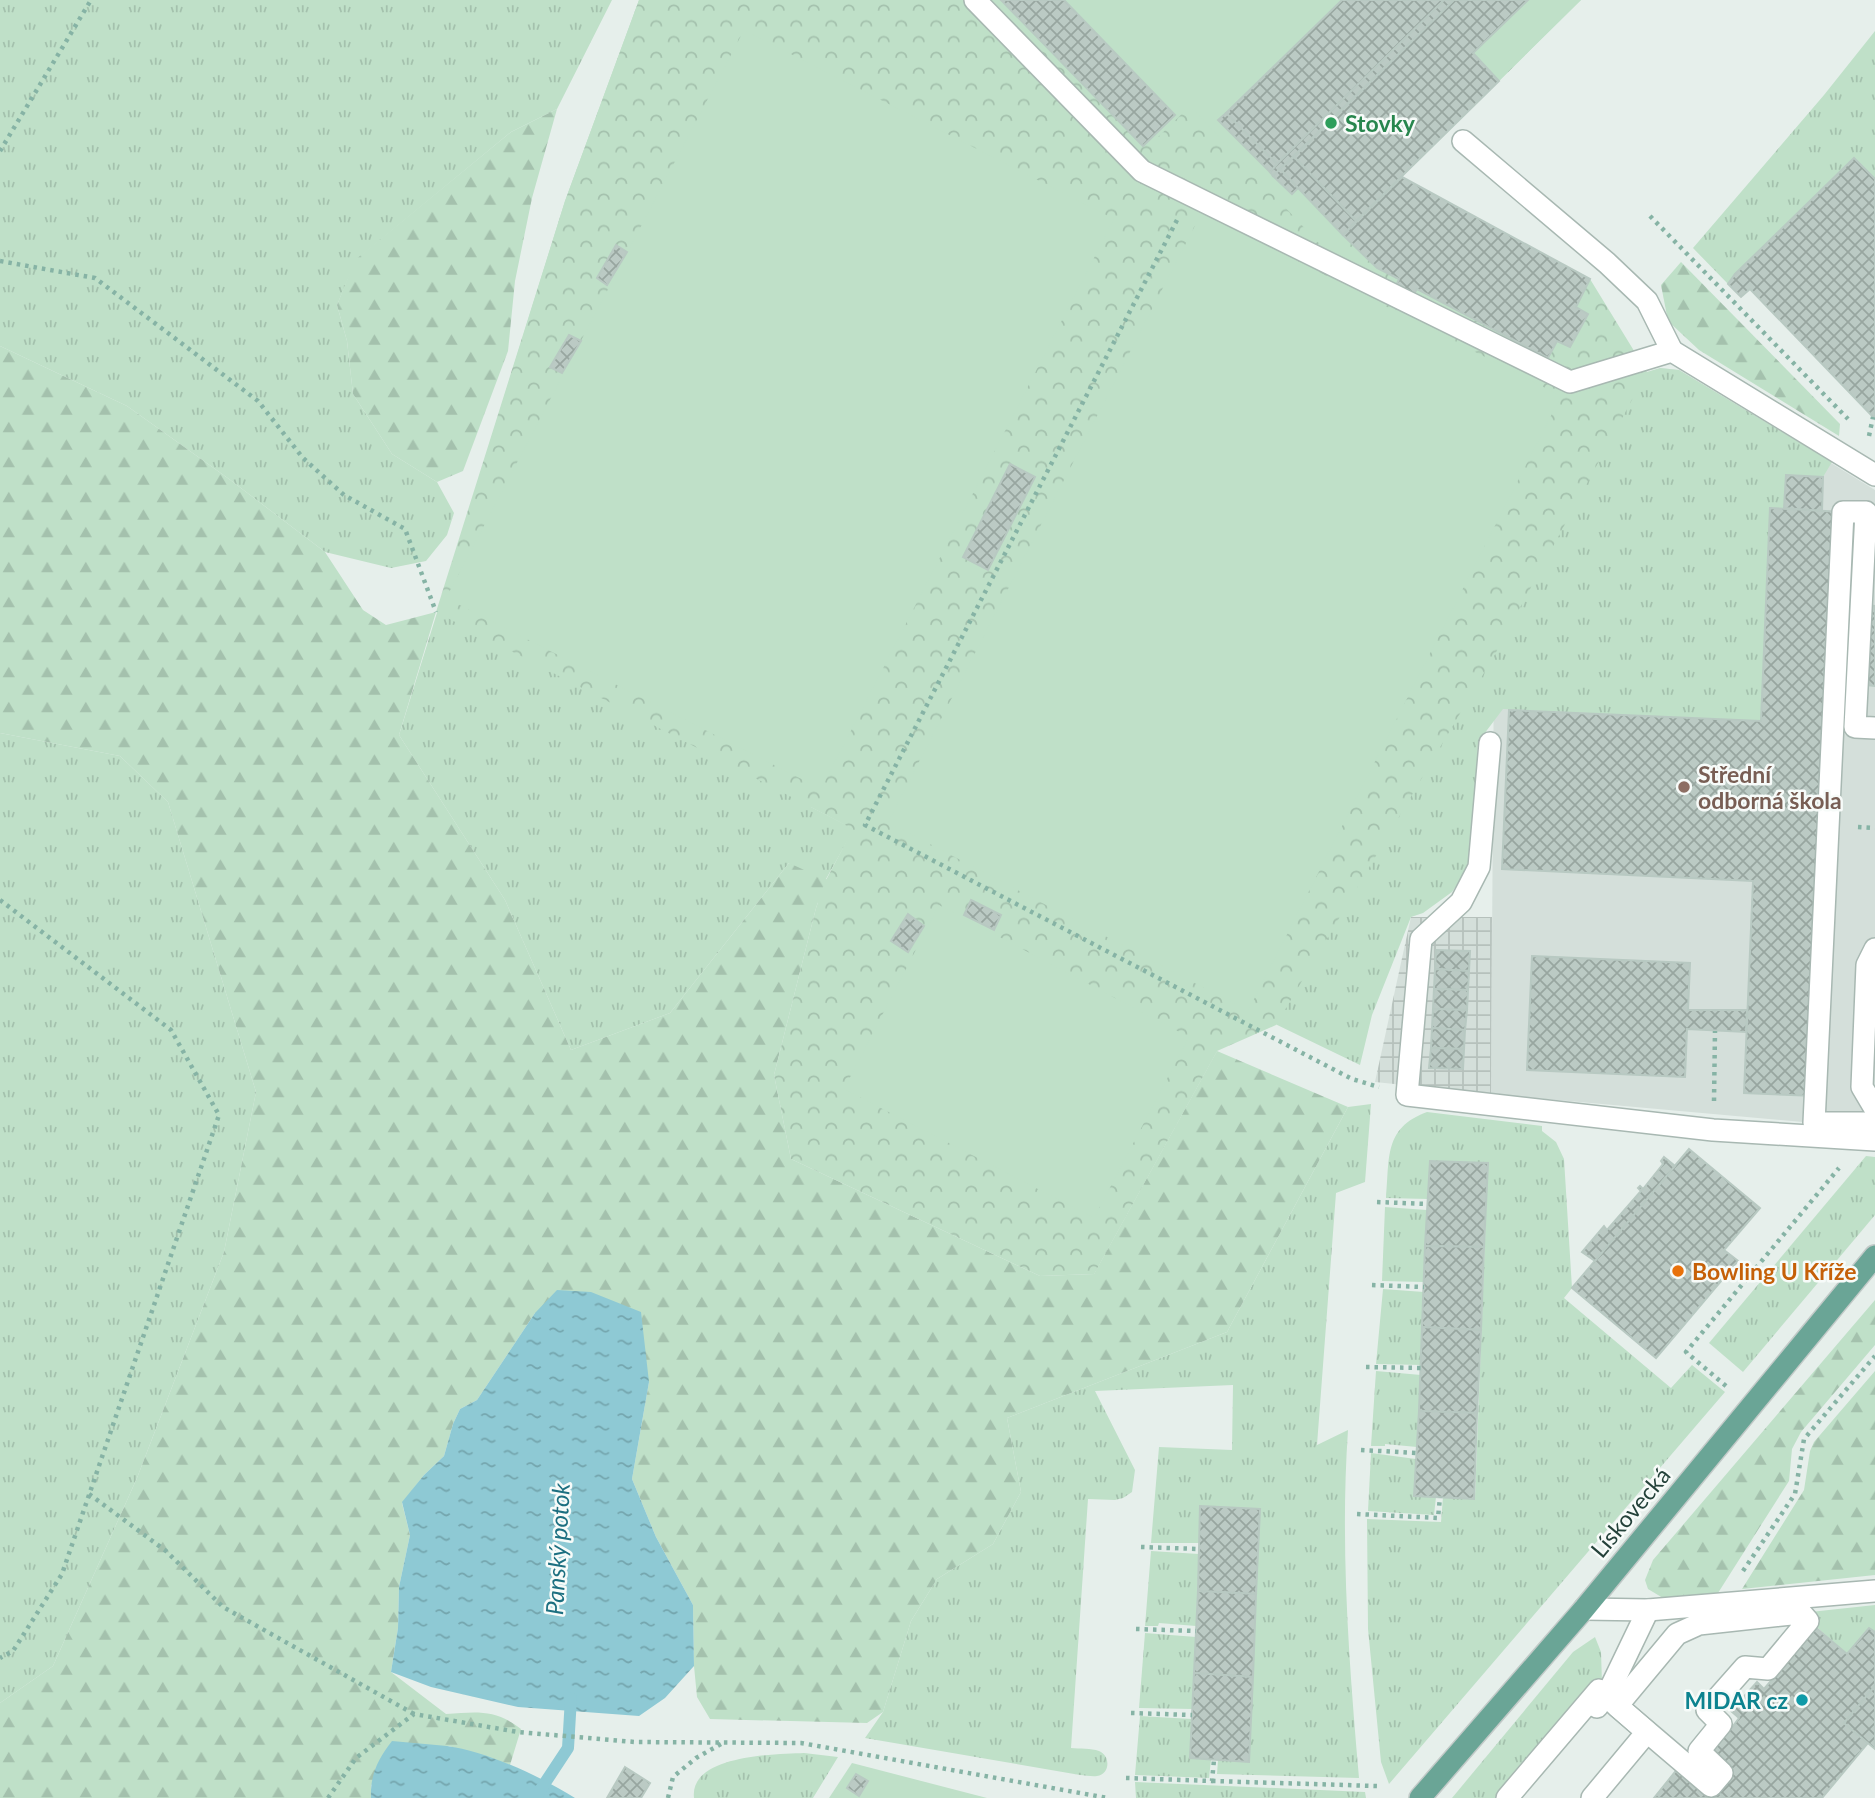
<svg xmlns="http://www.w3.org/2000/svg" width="1875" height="1798" viewBox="0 0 1875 1798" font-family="Lato,sans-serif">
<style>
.built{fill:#d4dfda}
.industrial{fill:url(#industrial-grid)}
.grass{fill:url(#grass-tufts)}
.forest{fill:url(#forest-firs)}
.park{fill:url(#park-crowns)}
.garden{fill:#bfe0c8}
.water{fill:url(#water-ripples)}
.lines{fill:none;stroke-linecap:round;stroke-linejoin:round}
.stream{stroke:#8ec9d4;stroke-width:12}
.building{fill:url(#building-cross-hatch);stroke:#b8c9c2;stroke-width:2}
.minor-casing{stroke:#a8b8b2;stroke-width:24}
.major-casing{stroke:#c2cac8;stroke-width:24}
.path{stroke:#86b3a5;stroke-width:4.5;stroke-dasharray:3.5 5;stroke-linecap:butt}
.minor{stroke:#fff;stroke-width:21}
.major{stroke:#6aa596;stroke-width:21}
.leisure-dot{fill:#2e9e5b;stroke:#f7fbf9;stroke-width:2.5}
.education-dot{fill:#8d6e63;stroke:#f7fbf9;stroke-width:2.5}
.food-dot{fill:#e8710a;stroke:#f7fbf9;stroke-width:2.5}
.culture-dot{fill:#0f9aa8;stroke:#f7fbf9;stroke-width:2.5}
.labels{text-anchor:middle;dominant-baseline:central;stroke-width:5;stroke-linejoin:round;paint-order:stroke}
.leisure-label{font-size:23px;font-weight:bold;fill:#27864d;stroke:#f7fbf9;text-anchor:start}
.education-label{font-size:23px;font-weight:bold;fill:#785e54;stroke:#f7fbf9;text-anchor:start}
.food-label{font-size:23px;font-weight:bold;fill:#c56008;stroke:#f7fbf9;text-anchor:start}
.street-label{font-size:23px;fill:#24423a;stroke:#f7fbf9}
.culture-label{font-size:23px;font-weight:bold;fill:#0d838f;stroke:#f7fbf9;text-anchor:end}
.water-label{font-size:24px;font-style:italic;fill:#1c6f80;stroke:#f7fbf9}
</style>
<defs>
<pattern id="industrial-grid" width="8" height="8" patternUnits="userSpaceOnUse" patternTransform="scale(1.75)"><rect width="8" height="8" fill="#d4dfda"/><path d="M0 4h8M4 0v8" fill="none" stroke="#b6c1bc"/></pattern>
<pattern id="grass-tufts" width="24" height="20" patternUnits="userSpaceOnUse" patternTransform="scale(1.75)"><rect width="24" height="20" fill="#bfe0c8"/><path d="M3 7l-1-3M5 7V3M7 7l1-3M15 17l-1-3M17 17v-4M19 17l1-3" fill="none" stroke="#a4c1ad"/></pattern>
<pattern id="forest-firs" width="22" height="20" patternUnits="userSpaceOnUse" patternTransform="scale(1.75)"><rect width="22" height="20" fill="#bfe0c8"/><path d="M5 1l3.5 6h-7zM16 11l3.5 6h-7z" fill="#a4c1ad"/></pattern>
<pattern id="park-crowns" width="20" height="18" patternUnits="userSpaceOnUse" patternTransform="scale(1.75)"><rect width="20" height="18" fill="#bfe0c8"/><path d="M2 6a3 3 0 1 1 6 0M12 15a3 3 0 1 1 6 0" fill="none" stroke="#a4c1ad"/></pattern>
<pattern id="water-ripples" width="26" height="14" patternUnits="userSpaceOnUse" patternTransform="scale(1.75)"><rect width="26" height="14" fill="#8ec9d4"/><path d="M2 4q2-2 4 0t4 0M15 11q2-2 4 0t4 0" fill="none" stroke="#74a5ad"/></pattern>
<pattern id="building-cross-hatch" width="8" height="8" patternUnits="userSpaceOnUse" patternTransform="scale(1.75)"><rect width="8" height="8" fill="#bbcac4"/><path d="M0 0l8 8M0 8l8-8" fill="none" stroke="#98a6a0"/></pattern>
</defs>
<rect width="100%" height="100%" fill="#e6efeb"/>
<path class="built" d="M 1660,368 L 1679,370 L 1875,490 L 1875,1123 L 1814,1123 L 1491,1094 L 1494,656 Z"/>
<path class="industrial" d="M 1411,917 L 1492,917 L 1491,1094 L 1375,1082 Z"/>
<g class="grass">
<path d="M 0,0 L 612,0 L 557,109 L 511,132 L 356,260 L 337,305 L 347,341 L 353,394 L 392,454 L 437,482 L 454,513 L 447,535 L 426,561 L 391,568 L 325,552 L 229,479 L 127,406 L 0,346 Z"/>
<path d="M 639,0 L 811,807 L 854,829 L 826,879 L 1217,1051 L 1094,1274 L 789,863 L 670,1013 L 571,1050 L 505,900 L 399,735 L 565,201 Z"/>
<path d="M 1875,31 L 1875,179 L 1854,158 L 1735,274 L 1728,284 L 1693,248 L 1824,95 Z"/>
<path d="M 1660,368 L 1679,370 L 1832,462 L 1823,477 L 1786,475 L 1784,508 L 1770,508 L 1761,721 L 1503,709 L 1478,742 L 1473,847 L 1464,875 L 1452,892 L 1423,913 L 1411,917 L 1372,1015 L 1360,1065 L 1248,1011 L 1584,391 Z"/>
<path d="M 0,733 L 120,756 L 168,802 L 256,1092 L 224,1252 L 137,1478 L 53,1666 L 0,1703 Z"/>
<path d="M 1371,1104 L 1365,1182 L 1336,1193 L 1317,1445 L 1348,1430 C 1340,1546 1349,1662 1359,1778 L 1217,1774 L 1218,1760 L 1249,1762 L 1260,1509 L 1201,1506 L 1199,1543 L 1151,1543 L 1159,1447 L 1232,1450 L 1233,1385 L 1095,1391 L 1135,1470 L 1132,1492 L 1123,1498 L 1115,1500 L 1088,1499 L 1071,1748 C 1080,1749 1091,1748 1099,1751 C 1111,1756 1110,1774 1097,1776 C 1092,1777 1085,1775 1080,1775 L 865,1738 L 883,1712 L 911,1621 L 937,1579 L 993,1544 L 1021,1492 L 1007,1418 L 1227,1332 L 1348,1107 Z"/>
<path d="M 1427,1112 L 1542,1126 L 1542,1131 L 1556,1142 L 1564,1159 L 1572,1288 L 1564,1298 L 1671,1388 L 1692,1365 L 1725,1392 L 1389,1784 L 1381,1762 L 1368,1629 L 1367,1519 L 1441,1522 L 1443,1497 L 1475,1498 L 1488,1163 L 1430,1161 L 1428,1199 L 1386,1198 C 1390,1159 1383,1128 1427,1112 Z"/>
<path d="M 1866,1156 L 1875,1157 L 1875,1215 L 1743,1372 L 1709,1343 Z"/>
<path d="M 1385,1207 L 1427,1210 L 1424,1282 L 1382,1281 Z"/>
<path d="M 1383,1289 L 1424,1292 L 1421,1365 L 1376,1364 Z"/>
<path d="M 1376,1371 L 1421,1375 L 1417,1447 L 1385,1444 L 1385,1446 L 1371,1446 Z"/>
<path d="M 1371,1453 L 1416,1459 L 1436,1497 L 1434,1515 L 1368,1511 Z"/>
<path d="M 1151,1551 L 1199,1554 L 1196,1626 L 1159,1623 L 1158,1626 L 1145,1626 Z"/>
<path d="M 1875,1605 L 1875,1632 L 1869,1628 L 1847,1654 L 1801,1613 Z"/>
<path d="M 1145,1633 L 1196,1637 L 1192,1709 L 1139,1708 Z"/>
<path d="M 1595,1637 L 1601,1652 L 1602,1684 L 1507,1798 L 1452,1798 L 1573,1652 Z"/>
<path d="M 1140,1716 L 1192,1719 L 1190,1758 L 1211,1760 L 1209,1778 L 1135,1775 Z"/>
<path d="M 804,1753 L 838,1757 L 813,1798 L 694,1798 C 689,1755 776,1754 804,1753 Z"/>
<path d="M 1135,1782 L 1365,1792 L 1366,1798 L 1136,1798 Z"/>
</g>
<g class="forest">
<path d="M 557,109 L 532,198 L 515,281 L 508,351 L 463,471 L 437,482 L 392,454 L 353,394 L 347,341 L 337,305 L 355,260 L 511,132 Z"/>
<path d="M 1681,262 L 1840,424 L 1839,436 L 1699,350 L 1668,321 L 1661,285 Z"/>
<path d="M 0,346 L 127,406 L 229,479 L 325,552 L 363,610 L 386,625 L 436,612 L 399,735 L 505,900 L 571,1050 L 670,1013 L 789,863 L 826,880 L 816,908 L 774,1075 L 791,1159 L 1040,1276 L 1094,1274 L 1217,1051 L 1348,1107 L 1227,1332 L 1007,1418 L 1021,1492 L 993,1544 L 937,1579 L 911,1621 L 883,1712 L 867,1723 L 710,1719 L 697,1697 L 694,1666 L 693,1605 L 656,1537 L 632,1479 L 649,1382 L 535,1313 L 477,1400 L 460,1409 L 453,1424 L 444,1456 L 424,1475 L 402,1503 L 410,1535 L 399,1587 L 398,1628 L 391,1672 L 446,1714 C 478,1712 495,1709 521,1729 L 510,1765 L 449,1746 L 371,1785 L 371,1798 L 0,1798 L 0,1703 L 53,1666 L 137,1478 L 224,1252 L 256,1092 L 168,802 L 120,756 L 0,733 Z"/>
<path d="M 1875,1300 L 1875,1345 L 1801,1432 L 1792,1449 L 1789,1481 L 1718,1593 L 1663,1598 L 1648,1589 L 1645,1580 L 1653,1560 Z"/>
<path d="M 1875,1371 L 1875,1575 L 1742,1589 L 1804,1490 L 1810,1451 L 1814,1442 Z"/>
</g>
<path class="park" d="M 639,0 L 1581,0 L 1402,177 L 1590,279 L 1647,372 L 1494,656 L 1276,1025 L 1217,1051 L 1094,1274 L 1040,1276 L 791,1159 L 774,1075 L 816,908 L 826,880 L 853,829 L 436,612 L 565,201 Z"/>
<g class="garden">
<path d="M 1001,0 L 1581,0 L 1356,221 L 1328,253 L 1190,106 L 1154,141 L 1143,146 Z"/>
<path d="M 744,30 L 1114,219 L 821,789 L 446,598 Z"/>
<path d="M 1202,212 L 1561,396 L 1248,1011 L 888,822 Z"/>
<path d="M 939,905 L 1189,1037 L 1094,1218 L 844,1089 Z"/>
<path d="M 852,1763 L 987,1798 L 829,1798 Z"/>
</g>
<g class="water">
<path d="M 557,1290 L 591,1292 L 641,1312 L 649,1382 L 632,1479 L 656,1537 L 693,1605 L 694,1666 L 665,1698 L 639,1716 L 518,1707 L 431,1687 L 391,1672 L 398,1628 L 399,1587 L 410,1535 L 402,1502 L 424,1475 L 444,1456 L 453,1424 L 460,1409 L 477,1400 L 535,1313 Z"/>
<path d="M 392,1741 C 410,1743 429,1744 447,1746 C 488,1752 540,1776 575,1798 L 371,1798 C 370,1775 378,1759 392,1741 Z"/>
</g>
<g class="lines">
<path class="stream" d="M 535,1798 L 568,1748 L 571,1698"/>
</g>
<g class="building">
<path d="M 1001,0 L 1064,0 L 1175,115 L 1143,146 Z"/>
<path d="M 1342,0 L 1444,0 L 1277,164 L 1226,113 Z"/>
<path d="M 1444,0 L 1454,0 L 1273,176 L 1270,172 L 1277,164 Z"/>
<path d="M 1454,0 L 1528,0 L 1473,53 L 1499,81 L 1356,221 L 1294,157 Z"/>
<path d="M 1226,113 L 1277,164 L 1270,172 L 1218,120 Z"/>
<path d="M 1294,157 L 1356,221 L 1343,235 L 1280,169 Z"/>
<path d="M 1854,158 L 1875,179 L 1875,419 L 1750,289 L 1741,297 L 1728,284 L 1735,274 Z"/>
<path d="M 1280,169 L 1298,188 L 1292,194 L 1273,176 Z"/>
<path d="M 1402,177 L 1590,279 L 1576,307 L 1588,314 L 1570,347 L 1557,341 L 1548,358 L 1417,289 L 1414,294 L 1396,286 L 1399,279 L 1377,268 L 1343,235 Z"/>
<path d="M 616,245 L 627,252 L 607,285 L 597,278 Z"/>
<path d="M 569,335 L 581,341 L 562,373 L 550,367 Z"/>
<path d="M 1010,464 L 1035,477 L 988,570 L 963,557 Z"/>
<path d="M 1786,475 L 1823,477 L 1822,511 L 1784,508 Z"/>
<path d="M 1770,508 L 1843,512 L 1815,1096 L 1744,1093 L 1753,881 L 1502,869 L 1509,710 L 1761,721 Z"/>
<path d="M 1869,605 L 1875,606 L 1875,686 L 1867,685 Z"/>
<path d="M 971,900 L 1001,915 L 994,930 L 964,915 Z"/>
<path d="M 908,914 L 924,926 L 908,952 L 891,941 Z"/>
<path d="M 1436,950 L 1470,951 L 1469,971 L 1435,969 Z"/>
<path d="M 1532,956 L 1690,963 L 1688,1010 L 1747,1010 L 1746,1032 L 1687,1029 L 1685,1077 L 1527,1070 Z"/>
<path d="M 1435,969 L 1469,971 L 1468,990 L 1434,989 Z"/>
<path d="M 1434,989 L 1468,990 L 1467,1010 L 1433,1009 Z"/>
<path d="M 1433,1009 L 1467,1010 L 1465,1030 L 1432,1028 Z"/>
<path d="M 1432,1028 L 1465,1030 L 1464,1049 L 1431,1048 Z"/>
<path d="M 1431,1048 L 1464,1049 L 1463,1069 L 1429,1068 Z"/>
<path d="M 1689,1149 L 1760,1208 L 1724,1250 L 1738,1261 L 1656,1358 L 1572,1288 Z"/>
<path d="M 1664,1157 L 1675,1166 L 1595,1261 L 1582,1252 L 1604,1226 L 1607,1230 L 1641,1191 L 1638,1188 L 1640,1186 L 1643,1189 L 1663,1164 L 1661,1161 Z"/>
<path d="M 1430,1161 L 1488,1163 L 1484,1247 L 1425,1246 Z"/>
<path d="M 1425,1246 L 1484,1247 L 1481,1330 L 1422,1327 Z"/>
<path d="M 1422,1327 L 1481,1330 L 1477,1413 L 1419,1411 Z"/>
<path d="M 1419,1411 L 1477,1413 L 1474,1499 L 1414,1496 Z"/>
<path d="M 1200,1506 L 1260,1509 L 1256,1594 L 1198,1591 Z"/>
<path d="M 1198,1591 L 1256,1594 L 1253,1677 L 1194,1673 Z"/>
<path d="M 1808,1621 L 1847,1654 L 1869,1628 L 1875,1632 L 1875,1686 L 1844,1723 L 1868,1743 L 1822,1798 L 1725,1798 L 1711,1786 L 1699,1751 L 1725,1719 L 1733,1726 L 1739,1718 L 1731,1711 L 1757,1682 L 1764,1689 L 1776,1675 Z"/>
<path d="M 1194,1673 L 1253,1677 L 1249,1762 L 1190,1758 Z"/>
<path d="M 1875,1686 L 1875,1749 L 1844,1723 Z"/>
<path d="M 1683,1762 L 1725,1798 L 1654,1798 Z"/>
<path d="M 625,1767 L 650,1783 L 641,1798 L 607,1798 Z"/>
<path d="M 856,1774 L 868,1781 L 859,1796 L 847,1788 Z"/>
</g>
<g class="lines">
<defs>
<g id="minor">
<path d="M 975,0 L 1142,171 L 1570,382 L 1672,351 L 1875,475"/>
<path d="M 1463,141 L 1607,263 L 1647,301 L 1672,351"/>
<path d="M 1875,728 L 1855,727 L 1866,512 L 1843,512 L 1814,1123 L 1875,1123"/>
<path d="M 1490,743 L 1479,867 L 1461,902 L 1421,939 L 1407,1095 L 1713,1130 L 1875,1140"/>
<path d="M 1875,949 L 1867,965 L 1862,1087 L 1875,1109"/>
<path d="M 1584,1609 L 1648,1610 L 1875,1591"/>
<path d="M 1801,1613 L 1808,1621 L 1768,1669 L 1745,1667 L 1707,1710 L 1721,1724 L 1699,1751 L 1722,1773 L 1711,1786 L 1617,1706 L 1677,1634 L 1699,1624 Z"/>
<path d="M 1597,1707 L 1610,1689 L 1648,1610"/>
<path d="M 1507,1798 L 1599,1690 L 1647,1732 L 1592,1798"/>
</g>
<path id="major" d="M 1420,1798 L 1584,1609 L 1875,1256"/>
</defs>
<use href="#minor" class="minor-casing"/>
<use href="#major" class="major-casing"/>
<g class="path">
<path d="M 0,151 L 91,0"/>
<path d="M 1650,216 L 1848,419"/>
<path d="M 1177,220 L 865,825 L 1352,1079 L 1379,1087"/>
<path d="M 0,261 L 95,278 L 258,401 L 303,458 L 344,495 L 405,529 L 436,612"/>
<path d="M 1869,436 L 1873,417"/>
<path d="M 1858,827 L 1875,828"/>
<path d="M 0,900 L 171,1030 L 219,1115 L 62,1574 L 13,1651 L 0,1658"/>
<path d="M 1714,1101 L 1715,1031"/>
<path d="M 1377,1202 L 1428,1204"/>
<path d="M 1372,1285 L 1424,1287"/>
<path d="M 1366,1367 L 1421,1368"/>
<path d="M 1726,1386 L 1686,1352 L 1839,1168"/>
<path d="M 1361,1450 L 1417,1453"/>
<path d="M 89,1494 L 166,1551 L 223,1607 L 414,1714"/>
<path d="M 1357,1514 L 1438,1518 L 1440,1497"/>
<path d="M 1141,1547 L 1199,1549"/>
<path d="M 1743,1571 L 1795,1494 L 1804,1439 L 1875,1356"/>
<path d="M 1136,1629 L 1196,1631"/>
<path d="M 1131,1713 L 1192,1715"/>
<path d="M 1126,1778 L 1212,1781 L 1214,1760"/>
<path d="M 1212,1781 L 1377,1786"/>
<path d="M 328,1798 L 356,1758 L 414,1714 L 518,1732 L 635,1742 L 801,1743 L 1108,1798"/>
<path d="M 668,1798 L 673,1777 L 696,1758 L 721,1744"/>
</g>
<use href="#minor" class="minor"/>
<use href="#major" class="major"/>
</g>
<circle class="leisure-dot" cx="1331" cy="123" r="7"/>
<circle class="education-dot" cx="1684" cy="787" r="7"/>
<circle class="food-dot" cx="1678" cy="1271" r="7"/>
<circle class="culture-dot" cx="1802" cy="1700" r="7"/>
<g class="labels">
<g class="leisure-label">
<text x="1345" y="123">Stovky</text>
</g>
<g class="education-label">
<text x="1698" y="774">Střední<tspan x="1698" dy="26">odborná škola</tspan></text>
</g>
<g class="food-label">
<text x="1692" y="1271">Bowling U Kříže</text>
</g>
<g class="street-label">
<text transform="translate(1630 1512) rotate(-50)">Lískovecká</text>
</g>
<g class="culture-label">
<text x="1788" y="1700">MIDAR cz</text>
</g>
<g class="water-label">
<text transform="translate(557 1549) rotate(-87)">Panský potok</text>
</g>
</g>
</svg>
